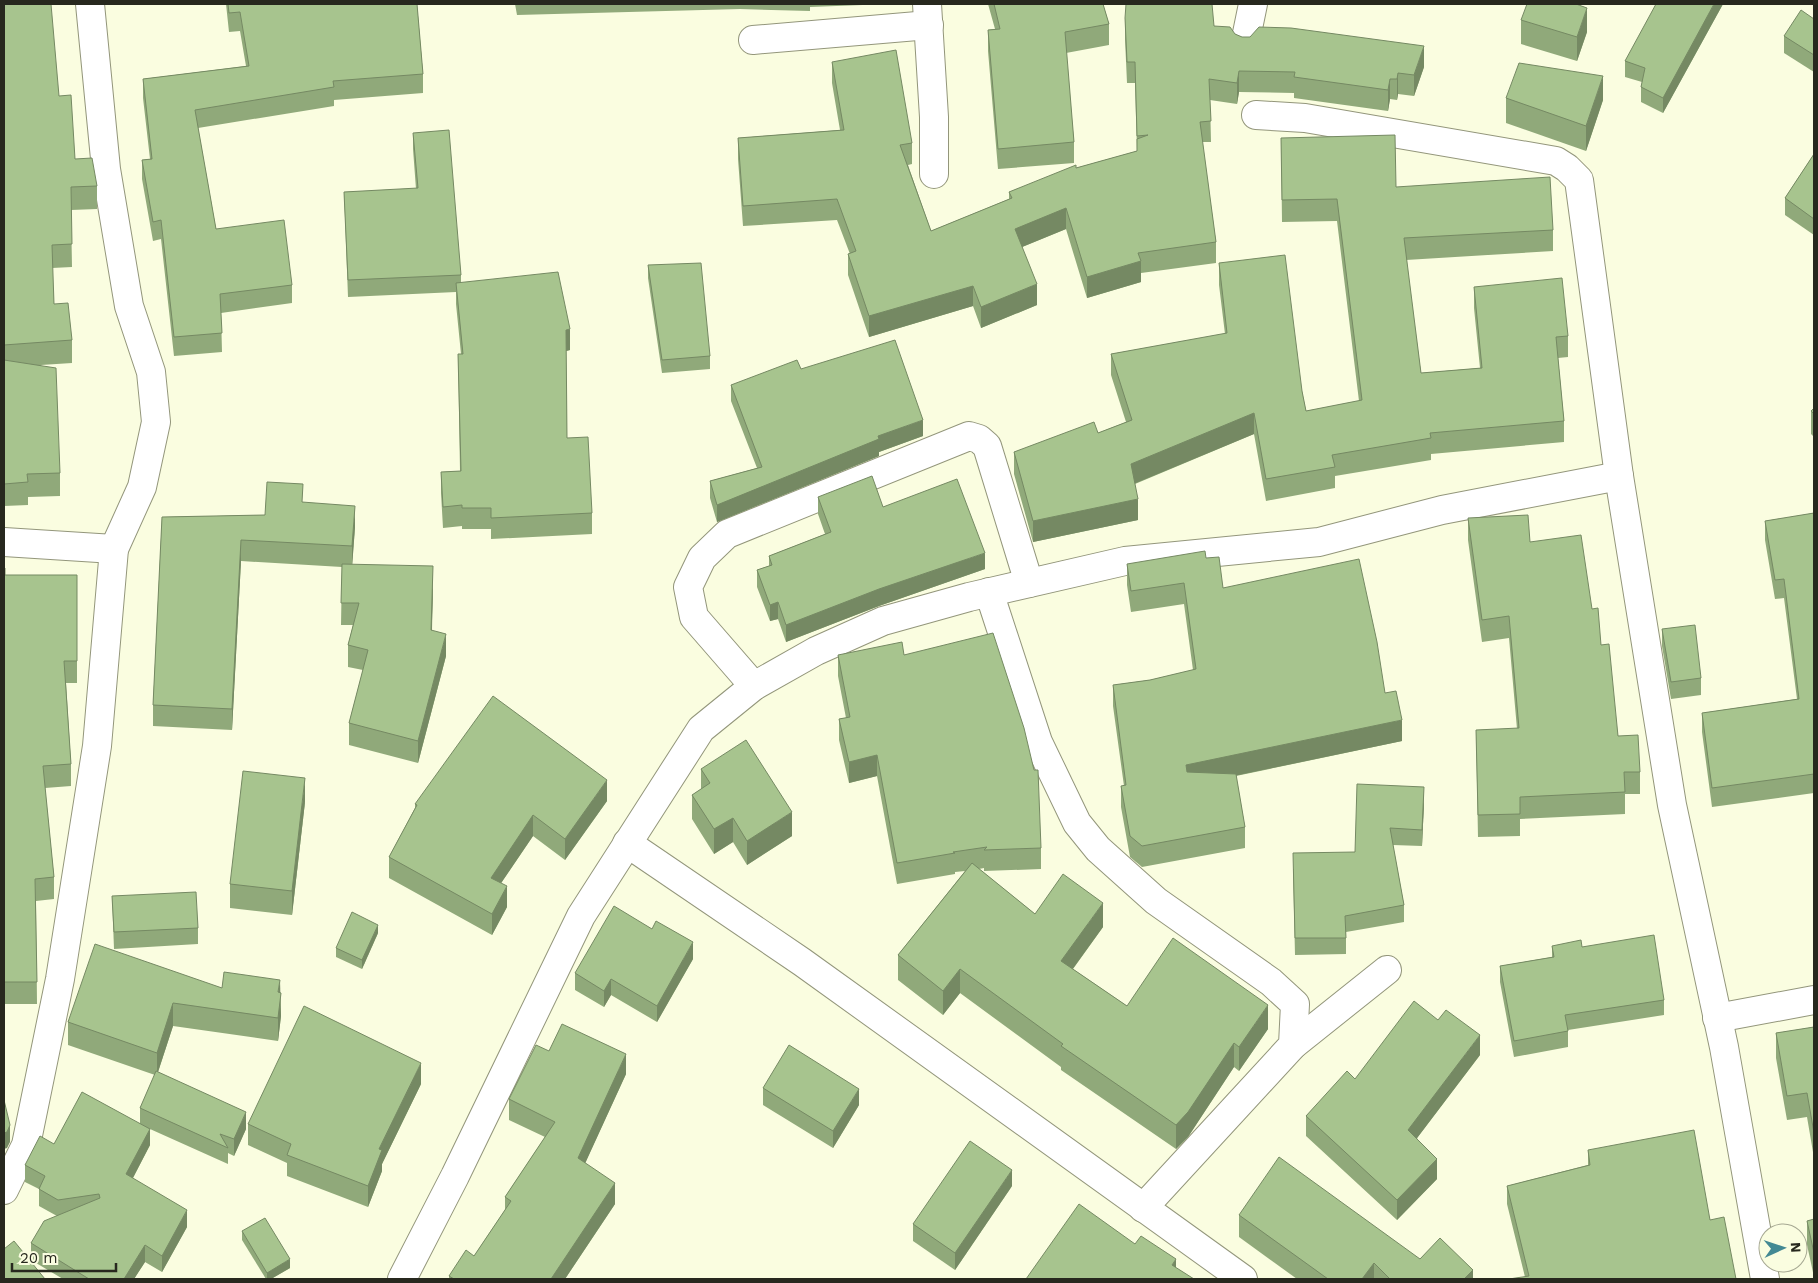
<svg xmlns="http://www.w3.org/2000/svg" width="1818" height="1283" viewBox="0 0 1818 1283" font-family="'Work Sans',sans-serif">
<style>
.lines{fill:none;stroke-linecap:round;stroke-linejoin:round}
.minor-casing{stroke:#93967b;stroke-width:30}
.minor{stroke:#fff;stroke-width:28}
.wall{fill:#90a97a}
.shaded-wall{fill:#758963}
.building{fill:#a7c48e;stroke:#758963}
</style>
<rect width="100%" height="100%" fill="#fafde0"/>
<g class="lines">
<defs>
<g id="minor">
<path d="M 927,4 L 934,117 L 934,174"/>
<path d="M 753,40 L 929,25"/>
<path d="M 1245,43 L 1253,4"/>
<path d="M 1256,115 L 1305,118 L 1556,161 L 1567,168 L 1579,180 L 1619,476 L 1672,805 L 1724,1047 L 1765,1279"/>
<path d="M 4,542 L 114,549"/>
<path d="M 989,592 L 1038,742 L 1077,823 L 1098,849 L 1156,901 L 1271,982 L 1295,1004 L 1293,1045 L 1143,1208"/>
<path d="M 754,686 L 694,617 L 688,587 L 702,558 L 727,534 L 969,436 L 979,439 L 987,446 L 1029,583"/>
<path d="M 627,843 L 802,962 L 1243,1279"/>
<path d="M 1717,1018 L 1814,1000"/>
<path d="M 1293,1045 L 1387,970"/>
<path d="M 4,1190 L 26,1145 L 60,979 L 97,746 L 114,549 L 142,487 L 156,422 L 151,372 L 129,306 L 106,169 L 90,4"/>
<path d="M 402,1279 L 455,1176 L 581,916 L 701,729 L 754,686 L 816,651 L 883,621 L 969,597 L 1125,561 L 1319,542 L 1442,510 L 1619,476"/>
</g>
</defs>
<use href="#minor" class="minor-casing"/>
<use href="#minor" class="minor"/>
</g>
<g class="wall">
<path d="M 4,4 L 59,96 L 75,159 L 97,186 L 97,209 L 71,210 L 72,267 L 52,268 L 54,304 L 72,340 L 72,363 L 41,365 L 60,473 L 60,496 L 28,497 L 28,505 L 4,506 Z"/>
<path d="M 226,4 L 417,4 L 423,74 L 423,93 L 334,100 L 334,106 L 198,128 L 216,229 L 292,285 L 292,303 L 221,313 L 222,352 L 174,356 L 161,239 L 153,241 L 142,179 L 142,160 L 150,159 L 143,98 L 143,79 L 246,66 L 240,31 L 229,32 Z"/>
<path d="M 515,4 L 889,4 L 810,7 L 810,11 L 740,9 L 517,15 Z"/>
<path d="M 988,4 L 1103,4 L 1109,24 L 1109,45 L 1066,53 L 1074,142 L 1074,163 L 998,169 L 988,51 L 988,30 L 995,29 Z"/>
<path d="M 1723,4 L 1663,113 L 1641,102 L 1641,87 L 1642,82 L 1625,77 L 1625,61 Z"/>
<path d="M 1125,18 L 1214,26 L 1242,37 L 1424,67 L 1414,96 L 1398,94 L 1397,100 L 1390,99 L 1388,111 L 1294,98 L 1294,93 L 1239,92 L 1237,104 L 1210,100 L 1211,142 L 1202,142 L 1216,242 L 1216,263 L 1141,273 L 1141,282 L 1087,298 L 1066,229 L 1022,247 L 1037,305 L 981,328 L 973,306 L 869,337 L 848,275 L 848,254 L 850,254 L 837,220 L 743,226 L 738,159 L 738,138 L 840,130 L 832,83 L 832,62 L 912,143 L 912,164 L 908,165 L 931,231 L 1009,199 L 1009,192 L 1076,168 L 1137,151 L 1135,83 L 1127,83 L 1125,39 Z"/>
<path d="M 1814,19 L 1814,72 L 1784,53 L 1784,36 Z"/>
<path d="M 1521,20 L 1587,32 L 1577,61 L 1521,44 Z"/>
<path d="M 1506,98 L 1603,100 L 1586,151 L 1506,123 Z"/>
<path d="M 413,133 L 461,275 L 461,283 L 570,350 L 566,351 L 567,438 L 592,513 L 592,534 L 491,539 L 491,529 L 462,529 L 462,526 L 443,528 L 441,493 L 441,472 L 460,471 L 458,354 L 461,354 L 456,304 L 456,292 L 348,297 L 344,192 L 416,189 L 413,149 Z"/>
<path d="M 1281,138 L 1396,187 L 1553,230 L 1553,251 L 1406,260 L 1421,373 L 1480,368 L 1474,308 L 1474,287 L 1568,336 L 1568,357 L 1558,358 L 1564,421 L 1564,442 L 1431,454 L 1431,460 L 1335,476 L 1335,488 L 1266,501 L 1254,434 L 1135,484 L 1138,520 L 1033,542 L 1014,474 L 1014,452 L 1098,433 L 1126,422 L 1111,375 L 1111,354 L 1225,334 L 1219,285 L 1219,263 L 1302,391 L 1306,411 L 1359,401 L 1337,221 L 1282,222 Z"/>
<path d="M 1814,154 L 1814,235 L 1785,215 L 1785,198 Z"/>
<path d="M 648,265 L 710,356 L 710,369 L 662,373 L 648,278 Z"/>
<path d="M 801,369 L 923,436 L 879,452 L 879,456 L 717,522 L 710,498 L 710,481 L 757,468 L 731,401 L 731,385 Z"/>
<path d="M 1814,408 L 1814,437 L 1811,434 L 1811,411 Z"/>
<path d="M 818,497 L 883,507 L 985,569 L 879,606 L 786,642 L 778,619 L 770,621 L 757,587 L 757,570 L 769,566 L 769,556 L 825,534 L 818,514 Z"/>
<path d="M 303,502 L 355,527 L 352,565 L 433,589 L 432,630 L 446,656 L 418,763 L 349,745 L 349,723 L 363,670 L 348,667 L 348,645 L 353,625 L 341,625 L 342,567 L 241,561 L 232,730 L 153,726 L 153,705 L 162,517 L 265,515 Z"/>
<path d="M 1814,513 L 1814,793 L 1712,807 L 1702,732 L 1702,713 L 1797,699 L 1784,598 L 1775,599 L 1765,540 L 1765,521 Z"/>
<path d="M 1468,518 L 1530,542 L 1592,609 L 1601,645 L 1618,736 L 1640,772 L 1640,794 L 1625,794 L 1625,814 L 1520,819 L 1520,836 L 1478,837 L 1476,730 L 1517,729 L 1509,638 L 1482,642 L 1468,540 Z"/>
<path d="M 1206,558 L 1223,588 L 1385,693 L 1402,741 L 1236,776 L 1245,827 L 1245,848 L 1142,867 L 1130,857 L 1121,807 L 1121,786 L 1124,786 L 1113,706 L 1113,685 L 1150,680 L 1193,670 L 1184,604 L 1131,612 L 1127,585 L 1127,564 Z"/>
<path d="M 4,568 L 5,575 L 77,575 L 77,683 L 66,683 L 71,764 L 71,786 L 45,788 L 54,877 L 54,899 L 36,901 L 37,1004 L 4,1004 Z"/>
<path d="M 1662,629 L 1701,678 L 1701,695 L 1671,699 L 1662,646 Z"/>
<path d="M 838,655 L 904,655 L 1041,848 L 1041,869 L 984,871 L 984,868 L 979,869 L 1035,914 L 1103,927 L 1073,969 L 1127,1006 L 1268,1029 L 1239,1071 L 1234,1067 L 1188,1137 L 1176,1149 L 1061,1070 L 1061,1067 L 960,993 L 943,1015 L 898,980 L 898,955 L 965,871 L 955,872 L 955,874 L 897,884 L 877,776 L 849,783 L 839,740 L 839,719 L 846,718 L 838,676 Z"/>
<path d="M 701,769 L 792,836 L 747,865 L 733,842 L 714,854 L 692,819 L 692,795 L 701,789 Z"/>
<path d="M 607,801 L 565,860 L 533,836 L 501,883 L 507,907 L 492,935 L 389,878 L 389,857 L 415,808 L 415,804 Z"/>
<path d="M 305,802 L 292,915 L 230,908 L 230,884 Z"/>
<path d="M 1424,803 L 1422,846 L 1393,845 L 1404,905 L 1404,922 L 1346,932 L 1346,954 L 1295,955 L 1293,869 L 1355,852 Z"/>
<path d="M 112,896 L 198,928 L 198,944 L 114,949 Z"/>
<path d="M 378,933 L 362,969 L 336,957 L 336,948 Z"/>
<path d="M 1552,946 L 1582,947 L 1664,1000 L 1664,1015 L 1568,1030 L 1568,1047 L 1514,1057 L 1500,982 L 1500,966 L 1552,957 Z"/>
<path d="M 693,959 L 657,1022 L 611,995 L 604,1007 L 575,990 L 575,973 Z"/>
<path d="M 222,988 L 280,992 L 281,1016 L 278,1041 L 173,1026 L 158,1072 L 246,1129 L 234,1156 L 228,1153 L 228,1164 L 150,1129 L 150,1145 L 133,1178 L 187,1227 L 162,1272 L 145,1262 L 134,1279 L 63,1279 L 31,1260 L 31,1243 L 57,1216 L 39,1206 L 39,1189 L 25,1182 L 25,1165 L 54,1144 L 140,1123 L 140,1108 L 155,1075 L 68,1045 L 68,1022 Z"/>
<path d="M 1814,1027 L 1814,1158 L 1807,1117 L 1787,1120 L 1776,1058 L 1776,1033 Z"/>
<path d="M 549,1051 L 626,1074 L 585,1163 L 615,1204 L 565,1279 L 449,1279 L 449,1276 L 474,1256 L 505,1210 L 505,1197 L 545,1137 L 509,1120 L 509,1099 Z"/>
<path d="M 1480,1055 L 1417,1138 L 1437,1179 L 1397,1220 L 1306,1136 L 1306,1116 L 1355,1079 Z"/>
<path d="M 421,1084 L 382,1164 L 382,1171 L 368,1207 L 287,1176 L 287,1163 L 248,1145 L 248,1124 Z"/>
<path d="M 763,1088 L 859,1105 L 833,1148 L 763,1105 Z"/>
<path d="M 1588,1150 L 1710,1220 L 1736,1279 L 1525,1277 L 1507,1204 L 1507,1186 L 1588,1165 Z"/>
<path d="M 1012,1186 L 955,1270 L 913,1241 L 913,1224 Z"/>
<path d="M 1239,1215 L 1420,1259 L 1473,1279 L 1297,1279 L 1239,1237 Z"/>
<path d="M 1814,1219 L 1814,1277 L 1807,1245 L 1807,1221 Z"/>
<path d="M 242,1231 L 290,1268 L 271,1279 L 266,1279 L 242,1240 Z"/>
</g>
<g class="shaded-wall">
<path d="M 1714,4 L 1723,4 L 1663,113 L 1663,98 Z"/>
<path d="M 1587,8 L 1587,32 L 1577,61 L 1577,37 Z"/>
<path d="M 1424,46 L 1424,67 L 1414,96 L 1414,75 Z"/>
<path d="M 1239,71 L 1239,92 L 1237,104 L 1237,83 Z"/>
<path d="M 1398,73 L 1398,94 L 1397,100 L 1397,79 Z"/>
<path d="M 1603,76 L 1603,100 L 1586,151 L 1586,126 Z"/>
<path d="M 1390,79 L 1390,99 L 1388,111 L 1388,90 Z"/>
<path d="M 1066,208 L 1066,229 L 1015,250 L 1015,229 Z"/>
<path d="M 1141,261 L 1141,282 L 1087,298 L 1087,277 Z"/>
<path d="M 1037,284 L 1037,305 L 981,328 L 981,307 Z"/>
<path d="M 973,286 L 973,306 L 869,337 L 869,316 Z"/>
<path d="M 570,329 L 570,350 L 566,351 L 566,330 Z"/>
<path d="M 1254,413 L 1254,434 L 1131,485 L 1131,464 Z"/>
<path d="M 923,420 L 923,436 L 879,452 L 879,456 L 717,522 L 717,505 L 878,436 Z"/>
<path d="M 1138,499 L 1138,520 L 1033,542 L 1033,521 Z"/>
<path d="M 355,506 L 355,527 L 352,568 L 352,546 Z"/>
<path d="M 241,540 L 241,561 L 232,730 L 232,709 Z"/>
<path d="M 985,553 L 985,569 L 879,606 L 786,642 L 786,625 L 879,589 Z"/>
<path d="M 433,566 L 433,589 L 431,652 L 431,630 Z"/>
<path d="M 778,602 L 778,619 L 770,621 L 770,605 Z"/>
<path d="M 446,634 L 446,656 L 418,763 L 418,741 Z"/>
<path d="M 1402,720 L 1402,741 L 1186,786 L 1186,765 Z"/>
<path d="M 877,755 L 877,776 L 849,783 L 849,762 Z"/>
<path d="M 305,778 L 305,802 L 292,915 L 292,891 Z"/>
<path d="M 607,780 L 607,801 L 565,860 L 565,839 Z"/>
<path d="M 1424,787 L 1424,803 L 1422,846 L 1422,830 Z"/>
<path d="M 792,812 L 792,836 L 747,865 L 747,841 Z"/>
<path d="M 533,815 L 533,836 L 491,898 L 491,878 Z"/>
<path d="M 733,818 L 733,842 L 714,854 L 714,829 Z"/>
<path d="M 507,886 L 507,907 L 492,935 L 492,914 Z"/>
<path d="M 1103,903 L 1103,927 L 1061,985 L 1061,961 Z"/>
<path d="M 378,925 L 378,933 L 362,969 L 362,960 Z"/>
<path d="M 693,942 L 693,959 L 657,1022 L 657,1006 Z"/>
<path d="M 960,969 L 960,993 L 943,1015 L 943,991 Z"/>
<path d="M 611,979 L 611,995 L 604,1007 L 604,991 Z"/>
<path d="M 280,980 L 281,1016 L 278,1041 L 278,992 Z"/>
<path d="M 173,1003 L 173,1026 L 157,1075 L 157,1053 Z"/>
<path d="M 1268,1005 L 1268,1029 L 1239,1071 L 1239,1047 Z"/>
<path d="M 1480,1035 L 1480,1055 L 1408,1150 L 1408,1130 Z"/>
<path d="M 1234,1043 L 1234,1067 L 1188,1137 L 1176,1149 L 1176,1125 Z"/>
<path d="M 626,1054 L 626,1074 L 578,1179 L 578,1158 Z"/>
<path d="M 421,1063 L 421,1084 L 382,1164 L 382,1171 L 368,1207 L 368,1186 L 379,1149 Z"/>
<path d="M 859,1089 L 859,1105 L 833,1148 L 833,1131 Z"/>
<path d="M 246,1112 L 246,1129 L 234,1156 L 234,1139 Z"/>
<path d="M 10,1125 L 10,1142 L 7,1148 L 4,1149 L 4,1133 Z"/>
<path d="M 150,1129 L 150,1145 L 126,1191 L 126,1174 Z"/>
<path d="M 1437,1159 L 1437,1179 L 1397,1220 L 1397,1200 Z"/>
<path d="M 1012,1170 L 1012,1186 L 955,1270 L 955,1253 Z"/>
<path d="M 615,1183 L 615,1204 L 565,1279 L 551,1279 Z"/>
<path d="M 187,1210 L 187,1227 L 162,1272 L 162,1256 Z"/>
<path d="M 145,1245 L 145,1262 L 134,1279 L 124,1279 Z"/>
<path d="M 290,1259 L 290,1268 L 271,1279 L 267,1279 L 267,1273 Z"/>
<path d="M 1176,1259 L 1176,1279 L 1172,1265 Z"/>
<path d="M 1374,1263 L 1374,1279 L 1362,1279 Z"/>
<path d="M 1473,1270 L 1473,1279 L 1464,1279 Z"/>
</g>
<g class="building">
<path d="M 4,4 L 51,4 L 59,96 L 71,95 L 75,159 L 92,158 L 97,186 L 71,187 L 72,244 L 52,245 L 54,304 L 68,303 L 72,340 L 4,345 Z"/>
<path d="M 228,4 L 417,4 L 423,74 L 333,81 L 334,87 L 195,110 L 216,229 L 284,220 L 292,285 L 220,294 L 222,333 L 174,337 L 161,220 L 153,222 L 142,160 L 152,159 L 143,79 L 249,66 L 240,12 L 229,13 Z"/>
<path d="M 994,4 L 1103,4 L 1109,24 L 1065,32 L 1074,142 L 998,149 L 988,30 L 1000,29 Z"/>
<path d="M 1126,4 L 1212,4 L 1214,26 L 1230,27 L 1235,34 L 1242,37 L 1250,37 L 1259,27 L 1291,28 L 1424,46 L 1414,75 L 1398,73 L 1397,79 L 1390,79 L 1388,90 L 1294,77 L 1295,72 L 1239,71 L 1237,83 L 1209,79 L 1211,121 L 1200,122 L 1216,242 L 1138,253 L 1141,261 L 1087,277 L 1066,208 L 1015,229 L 1037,284 L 981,307 L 973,286 L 869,316 L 848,254 L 856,251 L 837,199 L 743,206 L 738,138 L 844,130 L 832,62 L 896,50 L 912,143 L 900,145 L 931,231 L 1012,198 L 1009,192 L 1076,165 L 1076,168 L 1137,151 L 1137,139 L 1148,135 L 1137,136 L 1135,62 L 1127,62 L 1125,18 Z"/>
<path d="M 1527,4 L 1576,4 L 1587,8 L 1577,37 L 1521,20 Z"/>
<path d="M 1656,4 L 1714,4 L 1663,98 L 1641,87 L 1645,68 L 1625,61 Z"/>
<path d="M 1801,10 L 1814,19 L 1814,55 L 1784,36 Z"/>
<path d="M 1519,63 L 1603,76 L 1586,126 L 1506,98 Z"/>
<path d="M 449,130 L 461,275 L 348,280 L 344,192 L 418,188 L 413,133 Z"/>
<path d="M 1395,135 L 1396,187 L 1550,177 L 1553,230 L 1404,238 L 1421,373 L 1482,368 L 1474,287 L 1562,278 L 1568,336 L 1556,337 L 1564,421 L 1430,433 L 1431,438 L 1332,455 L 1335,467 L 1266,479 L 1254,413 L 1131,464 L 1138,499 L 1033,521 L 1014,452 L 1094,422 L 1098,433 L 1132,420 L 1111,354 L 1227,333 L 1219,263 L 1285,255 L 1302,391 L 1306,411 L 1362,400 L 1337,199 L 1282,200 L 1281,138 Z"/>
<path d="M 1814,154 L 1814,219 L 1785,198 Z"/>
<path d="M 701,263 L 710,356 L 662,360 L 648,265 Z"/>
<path d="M 558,272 L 570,329 L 566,330 L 567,438 L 588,437 L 592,513 L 491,518 L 491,508 L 462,508 L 462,505 L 443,507 L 441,472 L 461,471 L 458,354 L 463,354 L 456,283 Z"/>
<path d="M 895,340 L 923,420 L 878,436 L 879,439 L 717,505 L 710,481 L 762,467 L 731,385 L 797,360 L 801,369 Z"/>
<path d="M 4,360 L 56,368 L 60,473 L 27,474 L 28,482 L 4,484 Z"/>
<path d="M 1814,408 L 1814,414 L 1811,411 Z"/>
<path d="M 872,476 L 883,507 L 957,479 L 985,553 L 879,589 L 786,625 L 778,602 L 770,605 L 757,570 L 772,565 L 769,556 L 831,532 L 818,497 Z"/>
<path d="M 267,482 L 303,484 L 302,502 L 355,506 L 352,546 L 241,540 L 232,709 L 153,705 L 162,517 L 265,515 Z"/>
<path d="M 1814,513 L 1814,774 L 1712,788 L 1702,713 L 1799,699 L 1784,579 L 1775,580 L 1765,521 Z"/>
<path d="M 1528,515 L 1530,542 L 1581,535 L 1592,609 L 1598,608 L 1601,645 L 1609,644 L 1618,736 L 1638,735 L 1640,772 L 1624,772 L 1625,792 L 1520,797 L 1520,814 L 1478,815 L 1476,730 L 1519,728 L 1509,616 L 1482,620 L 1468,518 Z"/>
<path d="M 1205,551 L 1206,558 L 1219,557 L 1223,588 L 1359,559 L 1377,642 L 1385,693 L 1396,691 L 1402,720 L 1186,765 L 1187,772 L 1236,774 L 1245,827 L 1142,846 L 1130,836 L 1121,786 L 1126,785 L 1113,685 L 1150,680 L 1196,669 L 1184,583 L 1131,591 L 1127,564 Z"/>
<path d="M 342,564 L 433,566 L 431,630 L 446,634 L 418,741 L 349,723 L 368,650 L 348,645 L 359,603 L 341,603 Z"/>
<path d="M 4,568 L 5,568 L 5,575 L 77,575 L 77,661 L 64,661 L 71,764 L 43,766 L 54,877 L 35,879 L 37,982 L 4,982 Z"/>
<path d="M 1695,625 L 1701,678 L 1671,682 L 1662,629 Z"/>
<path d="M 993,633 L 1024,728 L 1034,770 L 1038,770 L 1041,848 L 984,850 L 987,847 L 953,852 L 955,853 L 897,863 L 877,755 L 849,762 L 839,719 L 850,717 L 838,655 L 902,642 L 904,655 Z"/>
<path d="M 493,696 L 607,780 L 565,839 L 533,815 L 491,878 L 507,886 L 492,914 L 389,857 L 417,805 L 415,804 Z"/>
<path d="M 746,740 L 792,812 L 747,841 L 733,818 L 714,829 L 692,795 L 710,783 L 701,769 Z"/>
<path d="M 243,771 L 305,778 L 292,891 L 230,884 Z"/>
<path d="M 1357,784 L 1424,787 L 1422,830 L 1390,828 L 1404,905 L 1345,916 L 1346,938 L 1295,938 L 1293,853 L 1355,852 Z"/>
<path d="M 972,863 L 1035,914 L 1063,874 L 1103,903 L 1061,961 L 1127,1006 L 1173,938 L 1268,1005 L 1239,1047 L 1234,1043 L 1188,1112 L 1176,1125 L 1061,1046 L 1063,1044 L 960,969 L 943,991 L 898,955 Z"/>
<path d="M 196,892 L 198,928 L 114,932 L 112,896 Z"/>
<path d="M 614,906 L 652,929 L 656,921 L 693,942 L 657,1006 L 611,979 L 604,991 L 575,973 Z"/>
<path d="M 352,912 L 378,925 L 362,960 L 336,948 Z"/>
<path d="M 1654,935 L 1664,1000 L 1565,1015 L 1568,1031 L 1514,1041 L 1500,966 L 1554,957 L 1552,946 L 1581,940 L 1582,947 Z"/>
<path d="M 95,944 L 222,988 L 224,972 L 280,980 L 278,992 L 281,993 L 278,1018 L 173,1003 L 157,1053 L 68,1022 Z"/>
<path d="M 1414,1001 L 1438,1020 L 1446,1010 L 1480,1035 L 1408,1130 L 1437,1159 L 1397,1200 L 1306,1116 L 1347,1071 L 1355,1079 Z"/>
<path d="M 304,1006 L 421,1063 L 379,1149 L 382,1150 L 368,1186 L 287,1155 L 291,1144 L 248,1124 Z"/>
<path d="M 562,1024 L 626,1054 L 578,1158 L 615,1183 L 551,1279 L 454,1279 L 449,1276 L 466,1250 L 474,1256 L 511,1201 L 505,1197 L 555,1122 L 509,1099 L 536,1045 L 549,1051 Z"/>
<path d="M 1814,1027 L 1814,1133 L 1807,1093 L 1787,1096 L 1776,1033 Z"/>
<path d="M 789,1045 L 859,1089 L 833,1131 L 763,1088 Z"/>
<path d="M 156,1071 L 246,1112 L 234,1139 L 220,1134 L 228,1148 L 140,1108 Z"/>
<path d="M 82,1092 L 150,1129 L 126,1174 L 187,1210 L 162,1256 L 145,1245 L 124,1279 L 89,1279 L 31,1243 L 44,1221 L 100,1198 L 99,1194 L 58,1200 L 39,1189 L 45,1176 L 25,1165 L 40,1136 L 54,1144 Z"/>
<path d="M 4,1100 L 10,1125 L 7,1132 L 4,1133 Z"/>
<path d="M 1694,1130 L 1710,1220 L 1724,1217 L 1736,1279 L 1509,1279 L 1529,1276 L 1507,1186 L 1590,1165 L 1588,1150 Z"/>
<path d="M 970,1141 L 1012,1170 L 955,1253 L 913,1224 Z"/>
<path d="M 1279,1157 L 1420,1259 L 1440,1238 L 1473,1270 L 1464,1279 L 1390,1279 L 1374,1263 L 1362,1279 L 1328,1279 L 1239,1215 Z"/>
<path d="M 1079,1204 L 1135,1244 L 1141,1236 L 1176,1259 L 1172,1265 L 1194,1279 L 1026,1279 Z"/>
<path d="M 265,1218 L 290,1259 L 267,1273 L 242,1231 Z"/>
<path d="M 1814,1219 L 1814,1253 L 1807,1221 Z"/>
<path d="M 14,1241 L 45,1279 L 4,1279 L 4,1249 Z"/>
</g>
<rect width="1818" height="1283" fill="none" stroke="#27281e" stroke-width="10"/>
<g transform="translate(1783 1248) rotate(87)"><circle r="24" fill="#fafde0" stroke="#a6a892"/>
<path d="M0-4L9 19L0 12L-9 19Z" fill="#438993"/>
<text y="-8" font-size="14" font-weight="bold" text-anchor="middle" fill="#27281e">N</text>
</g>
<path d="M12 1263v8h104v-8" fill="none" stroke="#27281e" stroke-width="2.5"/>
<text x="20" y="1263" font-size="15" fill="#27281e" stroke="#fafde0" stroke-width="4" paint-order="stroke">20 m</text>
</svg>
